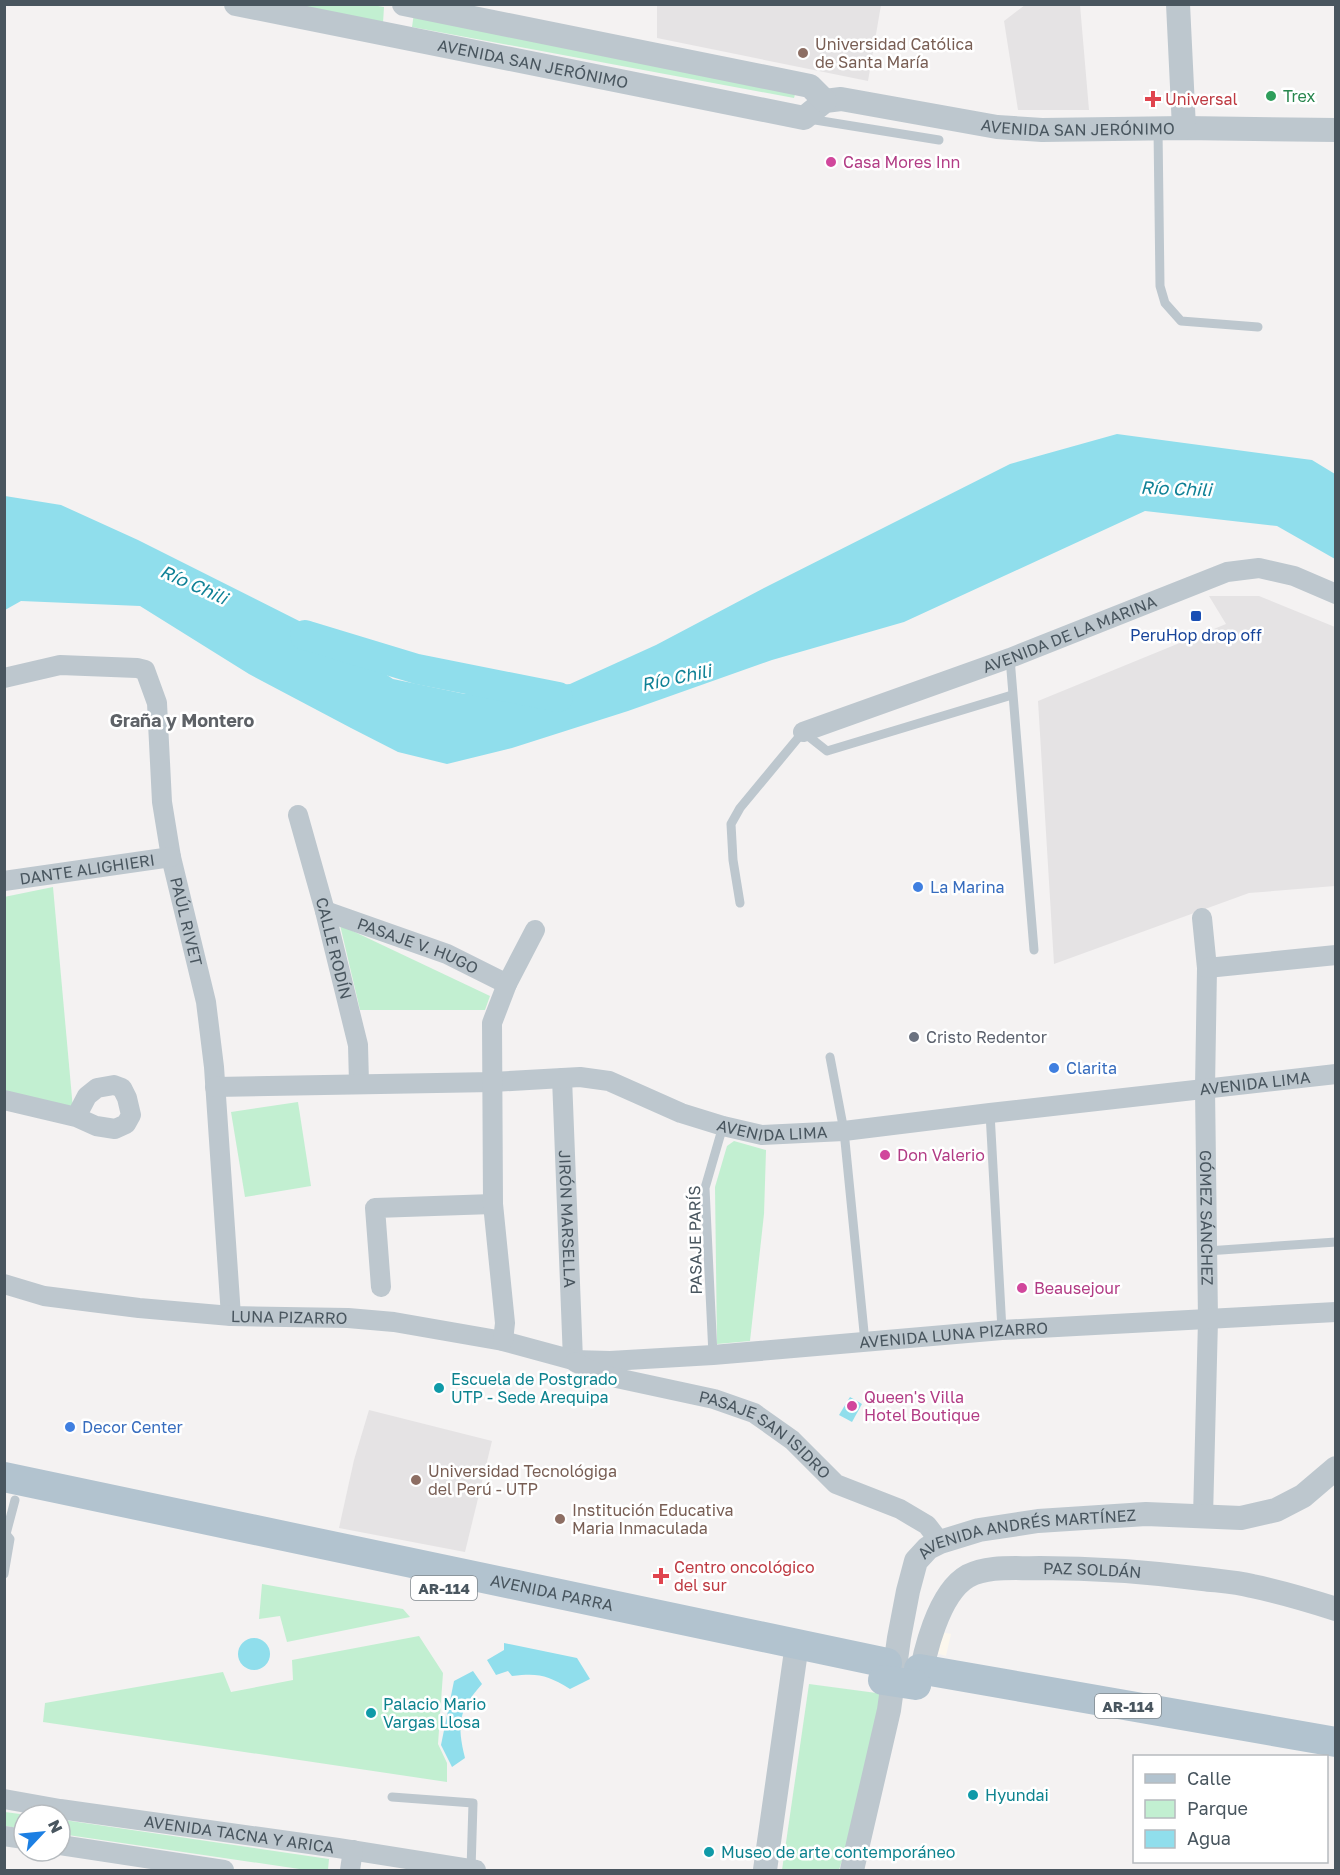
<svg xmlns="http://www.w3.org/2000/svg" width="1340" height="1875" viewBox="0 0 1340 1875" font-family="'Golos Text',sans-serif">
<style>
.commercial{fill:#fcf7ed}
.education{fill:#e5e3e4}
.green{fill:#c2efd1}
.water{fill:#90deec}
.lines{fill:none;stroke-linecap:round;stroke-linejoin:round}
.river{stroke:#90deec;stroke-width:30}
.service{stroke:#bdc7ce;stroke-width:9}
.minor{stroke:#bdc7ce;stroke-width:20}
.tertiary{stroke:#bdc7ce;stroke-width:24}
.primary{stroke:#b2c3cf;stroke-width:30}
.primary-bridge{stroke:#b2c3cf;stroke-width:30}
.education-dot{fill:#8d6e63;stroke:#fff;stroke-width:2}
.leisure-dot{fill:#2e9e5b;stroke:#fff;stroke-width:2}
.health-dot{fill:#e0444e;stroke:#fff;stroke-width:2}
.hotel-dot{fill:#d1479c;stroke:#fff;stroke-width:2}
.transit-dot{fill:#1a4fb4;stroke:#fff;stroke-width:2}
.shop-dot{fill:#3f7fe0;stroke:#fff;stroke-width:2}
.worship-dot{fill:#6b7280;stroke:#fff;stroke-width:2}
.culture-dot{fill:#0f9aa8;stroke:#fff;stroke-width:2}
.labels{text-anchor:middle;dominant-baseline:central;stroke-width:5;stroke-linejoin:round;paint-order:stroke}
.shield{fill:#fff;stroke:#80898f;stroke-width:1.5}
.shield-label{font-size:15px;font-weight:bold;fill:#49565f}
.education-label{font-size:16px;fill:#785e54;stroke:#fff;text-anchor:start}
.street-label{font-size:16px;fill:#49565f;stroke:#fff}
.leisure-label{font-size:16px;fill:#27864d;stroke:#fff;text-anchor:start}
.health-label{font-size:16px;fill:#be3a42;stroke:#fff;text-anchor:start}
.hotel-label{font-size:16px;fill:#b23c85;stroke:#fff;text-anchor:start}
.transit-label{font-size:16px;fill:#164399;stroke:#fff}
.shop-label{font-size:16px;fill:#366cbe;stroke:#fff;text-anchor:start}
.worship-label{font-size:16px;fill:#5b616d;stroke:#fff;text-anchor:start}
.culture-label{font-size:16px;fill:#0d838f;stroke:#fff;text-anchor:start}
.water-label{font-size:18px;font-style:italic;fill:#0f8196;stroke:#fff}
.neighbourhood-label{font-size:18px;font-weight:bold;fill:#5e6267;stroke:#fff}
</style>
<rect width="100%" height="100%" fill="#f4f2f2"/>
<path class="commercial" d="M 941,1632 L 951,1634 L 946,1656 L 936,1653 Z"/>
<g class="education">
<path d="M 657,5 L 881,5 L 868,81 L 657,38 Z"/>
<path d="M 1025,5 L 1080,5 L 1089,110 L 1018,110 L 1004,21 Z"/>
<path d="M 1209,596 L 1259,596 L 1335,627 L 1335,886 L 1249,893 L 1054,964 L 1038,701 L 1226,624 Z"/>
<path d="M 369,1410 L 492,1441 L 465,1552 L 339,1528 L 354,1460 Z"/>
</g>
<g class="green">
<path d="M 366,4 L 384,7 L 383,23 L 276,5 Z"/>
<path d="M 414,13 L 796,91 L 794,98 L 412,27 Z"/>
<path d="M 53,887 L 73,1109 L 5,1091 L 4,897 Z"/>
<path d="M 340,925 L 490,996 L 485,1010 L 360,1010 Z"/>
<path d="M 298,1102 L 311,1186 L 245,1197 L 231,1112 Z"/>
<path d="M 734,1141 L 766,1150 L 764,1214 L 750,1341 L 717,1344 L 715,1187 L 727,1146 Z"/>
<path d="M 262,1584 L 403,1609 L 410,1617 L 287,1642 L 280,1616 L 259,1619 Z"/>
<path d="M 419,1636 L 443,1673 L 438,1744 L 447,1763 L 447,1782 L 43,1722 L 45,1703 L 223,1672 L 231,1692 L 293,1680 L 292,1660 Z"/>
<path d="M 809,1684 L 884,1694 L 857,1813 L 839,1870 L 782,1870 Z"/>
<path d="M 5,1812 L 20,1814 L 18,1828 L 5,1826 Z"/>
<path d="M 64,1820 L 329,1859 L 328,1870 L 306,1870 L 61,1834 Z"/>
</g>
<g class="water">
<path d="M 1117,434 L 1312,460 L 1335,474 L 1335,559 L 1277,526 L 1145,511 L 904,622 L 772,660 L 628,711 L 512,748 L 447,764 L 398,752 L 351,728 L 249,674 L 140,606 L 21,601 L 5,610 L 5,496 L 61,505 L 138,540 L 319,631 L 393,679 L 465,694 L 570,684 L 656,645 L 766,587 L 1010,464 Z"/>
<path d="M 850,1397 L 862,1404 L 852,1422 L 839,1415 Z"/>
<circle cx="254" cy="1654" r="16"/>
<path d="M 504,1643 L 577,1658 L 590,1679 L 570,1689 C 547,1675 539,1673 512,1676 L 508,1671 L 496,1675 L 487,1660 L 504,1650 Z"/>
<path d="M 473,1671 L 482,1684 C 458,1711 457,1724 465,1758 L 452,1767 L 441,1745 L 454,1681 Z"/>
</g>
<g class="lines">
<path class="river" d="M 305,635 L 417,669 L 558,697"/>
<g class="service">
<path d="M 809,119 L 939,140"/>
<path d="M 1158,129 L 1160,286 L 1165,303 L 1181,321 L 1258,327"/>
<path d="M 1010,658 L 1034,950"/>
<path d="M 740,903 L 733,860 L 731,824 L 740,808 L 803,732 L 827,751 L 1012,695"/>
<path d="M 830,1057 L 844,1131 L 865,1342"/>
<path d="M 990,1113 L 1002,1330"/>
<path d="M 1207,1251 L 1336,1242"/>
<path d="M 713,1355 L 705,1188 L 723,1126"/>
<path d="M 4,1574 L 10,1539 L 6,1534 L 15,1500"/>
<path d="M 392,1797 L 473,1803 L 471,1870"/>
</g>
<g class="minor">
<path id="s1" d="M 4,678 L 60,665 L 137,668 L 145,670 L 157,703 L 162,802 L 171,857 L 206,1002 L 214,1067 L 231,1316"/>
<path id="s2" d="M 803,732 L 1010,658 L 1227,572 L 1259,568 L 1294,576 L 1336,594"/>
<path id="s3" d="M 298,815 L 325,911 L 358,1045 L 359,1083"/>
<path id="s4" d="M 4,881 L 171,857"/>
<path id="s5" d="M 325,911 L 447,954 L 507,984"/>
<path id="s6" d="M 1202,918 L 1207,968 L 1205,1088 L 1208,1320 L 1203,1517"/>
<path d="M 1207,968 L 1336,955"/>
<path id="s7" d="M 562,1078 L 573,1360"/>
<path id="s8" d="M 215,1087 L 493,1082 L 580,1077 L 609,1081 L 681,1113 L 723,1126 L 762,1135 L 844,1131 L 990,1113 L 1336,1074"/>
<path d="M 4,1100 L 76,1117 L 96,1126 L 115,1129 L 126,1124 L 131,1115 L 127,1098 L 122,1088 L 114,1085 L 97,1088 L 87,1096 L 76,1117"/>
<path id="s9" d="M 4,1284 L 44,1296 L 139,1308 L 231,1316 L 348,1318 L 394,1322 L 503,1341 L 573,1360 L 610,1361 L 713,1355 L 1002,1330 L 1336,1312"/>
<path d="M 381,1287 L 375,1208 L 493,1204"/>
<path d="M 503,1341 L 505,1323 L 493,1204 L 492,1023 L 507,984 L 535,930"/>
<path id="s10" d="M 575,1362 L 598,1374 L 714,1399 L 754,1413 L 792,1440 L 836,1484 L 900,1509 L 927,1525 L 940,1542"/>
<path id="s11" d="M 4,1799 L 60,1809 L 338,1848 L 476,1870"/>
<path d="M 4,1836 L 24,1839"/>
<path d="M 60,1845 L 224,1870"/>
<path d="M 350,1870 L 353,1850"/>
</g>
<g class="tertiary">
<path id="s12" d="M 236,4 L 804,118 L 825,101 L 841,99 L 997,127 L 1042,130 L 1184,128 L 1336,130"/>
<path d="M 404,4 L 810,86 L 825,101"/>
<path d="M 1178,4 L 1184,128"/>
<path id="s13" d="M 919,1685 C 924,1654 938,1593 968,1576 C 989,1565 1017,1569 1040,1568 C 1095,1568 1149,1572 1203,1579 C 1219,1581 1236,1582 1252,1586 C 1281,1592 1308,1600 1336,1609"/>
<path d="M 765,1870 L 797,1644"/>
<path id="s14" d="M 852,1870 L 889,1710 L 899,1638 L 908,1591 L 916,1561 L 928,1548 L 940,1542 L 979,1530 L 1038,1521 L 1146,1514 L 1241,1518 L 1276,1510 L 1303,1496 L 1336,1468"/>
</g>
<g class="primary">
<path id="s15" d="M 4,1477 L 887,1663"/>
<path d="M 919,1669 L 1336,1742"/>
</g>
<path class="primary-bridge" d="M 883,1680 L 916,1685"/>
</g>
<g class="education-dot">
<circle cx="803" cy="53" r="6"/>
<circle cx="416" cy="1480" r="6"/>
<circle cx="560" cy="1519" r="6"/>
</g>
<circle class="leisure-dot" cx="1271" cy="96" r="6"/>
<g class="health-dot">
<path d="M1150 90h6v6h6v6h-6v6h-6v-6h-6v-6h6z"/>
<path d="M658 1567h6v6h6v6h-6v6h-6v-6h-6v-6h6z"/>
</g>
<g class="hotel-dot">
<circle cx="831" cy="162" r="6"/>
<circle cx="885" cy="1155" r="6"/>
<circle cx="1022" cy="1288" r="6"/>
<circle cx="852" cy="1406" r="6"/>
</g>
<rect class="transit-dot" x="1190" y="610" width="12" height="12" rx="3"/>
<g class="shop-dot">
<circle cx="918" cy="887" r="6"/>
<circle cx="1054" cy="1068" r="6"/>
<circle cx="70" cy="1427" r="6"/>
</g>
<circle class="worship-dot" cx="914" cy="1037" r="6"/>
<g class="culture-dot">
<circle cx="439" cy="1388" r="6"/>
<circle cx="371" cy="1713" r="6"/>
<circle cx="973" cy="1795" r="6"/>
<circle cx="709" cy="1852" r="6"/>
</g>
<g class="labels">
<g class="shield">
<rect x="411" y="1576" width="66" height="24" rx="4.5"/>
<rect x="1095" y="1694" width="66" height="24" rx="4.5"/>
</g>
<g class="shield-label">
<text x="444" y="1588">AR-114</text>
<text x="1128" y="1706">AR-114</text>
</g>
<g class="education-label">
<text x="815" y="44">Universidad Católica<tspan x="815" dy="18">de Santa María</tspan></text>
<text x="428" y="1471">Universidad Tecnológiga<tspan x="428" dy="18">del Perú - UTP</tspan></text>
<text x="572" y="1510">Institución Educativa<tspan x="572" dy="18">Maria Inmaculada</tspan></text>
</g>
<g class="street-label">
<text stroke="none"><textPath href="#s12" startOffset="303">AVENIDA SAN JERÓNIMO</textPath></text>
<text stroke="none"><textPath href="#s12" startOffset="862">AVENIDA SAN JERÓNIMO</textPath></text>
<text stroke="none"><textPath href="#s2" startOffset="284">AVENIDA DE LA MARINA</textPath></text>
<text stroke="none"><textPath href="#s4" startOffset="84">DANTE ALIGHIERI</textPath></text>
<text stroke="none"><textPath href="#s1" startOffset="399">PAÚL RIVET</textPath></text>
<text stroke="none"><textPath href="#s5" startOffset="99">PASAJE V. HUGO</textPath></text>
<text stroke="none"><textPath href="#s3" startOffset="138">CALLE RODÍN</textPath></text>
<text stroke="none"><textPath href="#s8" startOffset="1053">AVENIDA LIMA</textPath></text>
<text stroke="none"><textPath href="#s8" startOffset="567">AVENIDA LIMA</textPath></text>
<text stroke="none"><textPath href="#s6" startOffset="300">GÓMEZ SÁNCHEZ</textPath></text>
<text stroke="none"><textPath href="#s7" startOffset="141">JIRÓN MARSELLA</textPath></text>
<text transform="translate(695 1240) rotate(-91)">PASAJE PARÍS</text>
<text stroke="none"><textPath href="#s9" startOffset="288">LUNA PIZARRO</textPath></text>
<text stroke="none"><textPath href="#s9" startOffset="958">AVENIDA LUNA PIZARRO</textPath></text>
<text stroke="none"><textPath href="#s10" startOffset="207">PASAJE SAN ISIDRO</textPath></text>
<text stroke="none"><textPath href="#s14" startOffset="434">AVENIDA ANDRÉS MARTÍNEZ</textPath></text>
<text stroke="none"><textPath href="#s13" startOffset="248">PAZ SOLDÁN</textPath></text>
<text stroke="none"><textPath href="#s15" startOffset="560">AVENIDA PARRA</textPath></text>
<text stroke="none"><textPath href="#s11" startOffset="238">AVENIDA TACNA Y ARICA</textPath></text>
</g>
<g class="leisure-label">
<text x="1283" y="96">Trex</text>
</g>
<g class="health-label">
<text x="1165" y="99">Universal</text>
<text x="674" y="1567">Centro oncológico<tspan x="674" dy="18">del sur</tspan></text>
</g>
<g class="hotel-label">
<text x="843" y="162">Casa Mores Inn</text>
<text x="897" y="1155">Don Valerio</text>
<text x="1034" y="1288">Beausejour</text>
<text x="864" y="1397">Queen's Villa<tspan x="864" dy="18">Hotel Boutique</tspan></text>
</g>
<g class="transit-label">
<text x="1196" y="635">PeruHop drop off</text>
</g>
<g class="shop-label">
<text x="930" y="887">La Marina</text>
<text x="1066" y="1068">Clarita</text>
<text x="82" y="1427">Decor Center</text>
</g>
<g class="worship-label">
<text x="926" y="1037">Cristo Redentor</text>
</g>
<g class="culture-label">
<text x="451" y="1379">Escuela de Postgrado<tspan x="451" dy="18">UTP - Sede Arequipa</tspan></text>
<text x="383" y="1704">Palacio Mario<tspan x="383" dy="18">Vargas Llosa</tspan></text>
<text x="985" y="1795">Hyundai</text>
<text x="721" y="1852">Museo de arte contemporáneo</text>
</g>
<g class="water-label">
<text transform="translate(1176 488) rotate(2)">Río Chili</text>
<text transform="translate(194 584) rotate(24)">Río Chili</text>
<text transform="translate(676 677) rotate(-12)">Río Chili</text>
</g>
<g class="neighbourhood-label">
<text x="182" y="720">Graña y Montero</text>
</g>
</g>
<rect width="1340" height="1875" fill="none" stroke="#49565f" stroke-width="12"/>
<rect x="1133" y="1755" width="195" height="108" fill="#ffffff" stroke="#b6bbbf" stroke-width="1.5"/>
<rect x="1145" y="1774" width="30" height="9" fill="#b2c3cf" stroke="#b6bbbf" stroke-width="1.5"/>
<text x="1187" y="1785" font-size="18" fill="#49565f">Calle</text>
<rect x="1145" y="1800" width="30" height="18" fill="#c2efd1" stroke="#b6bbbf" stroke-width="1.5"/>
<text x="1187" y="1815" font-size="18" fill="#49565f">Parque</text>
<rect x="1145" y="1830" width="30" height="18" fill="#90deec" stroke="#b6bbbf" stroke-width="1.5"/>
<text x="1187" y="1845" font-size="18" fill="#49565f">Agua</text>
<g transform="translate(42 1833) rotate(64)"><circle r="28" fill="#ffffff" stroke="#b6bbbf" stroke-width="1.5"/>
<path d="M0-4.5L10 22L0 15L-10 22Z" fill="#1c7fe3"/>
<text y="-9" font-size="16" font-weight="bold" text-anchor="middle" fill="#49565f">N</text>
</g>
</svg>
